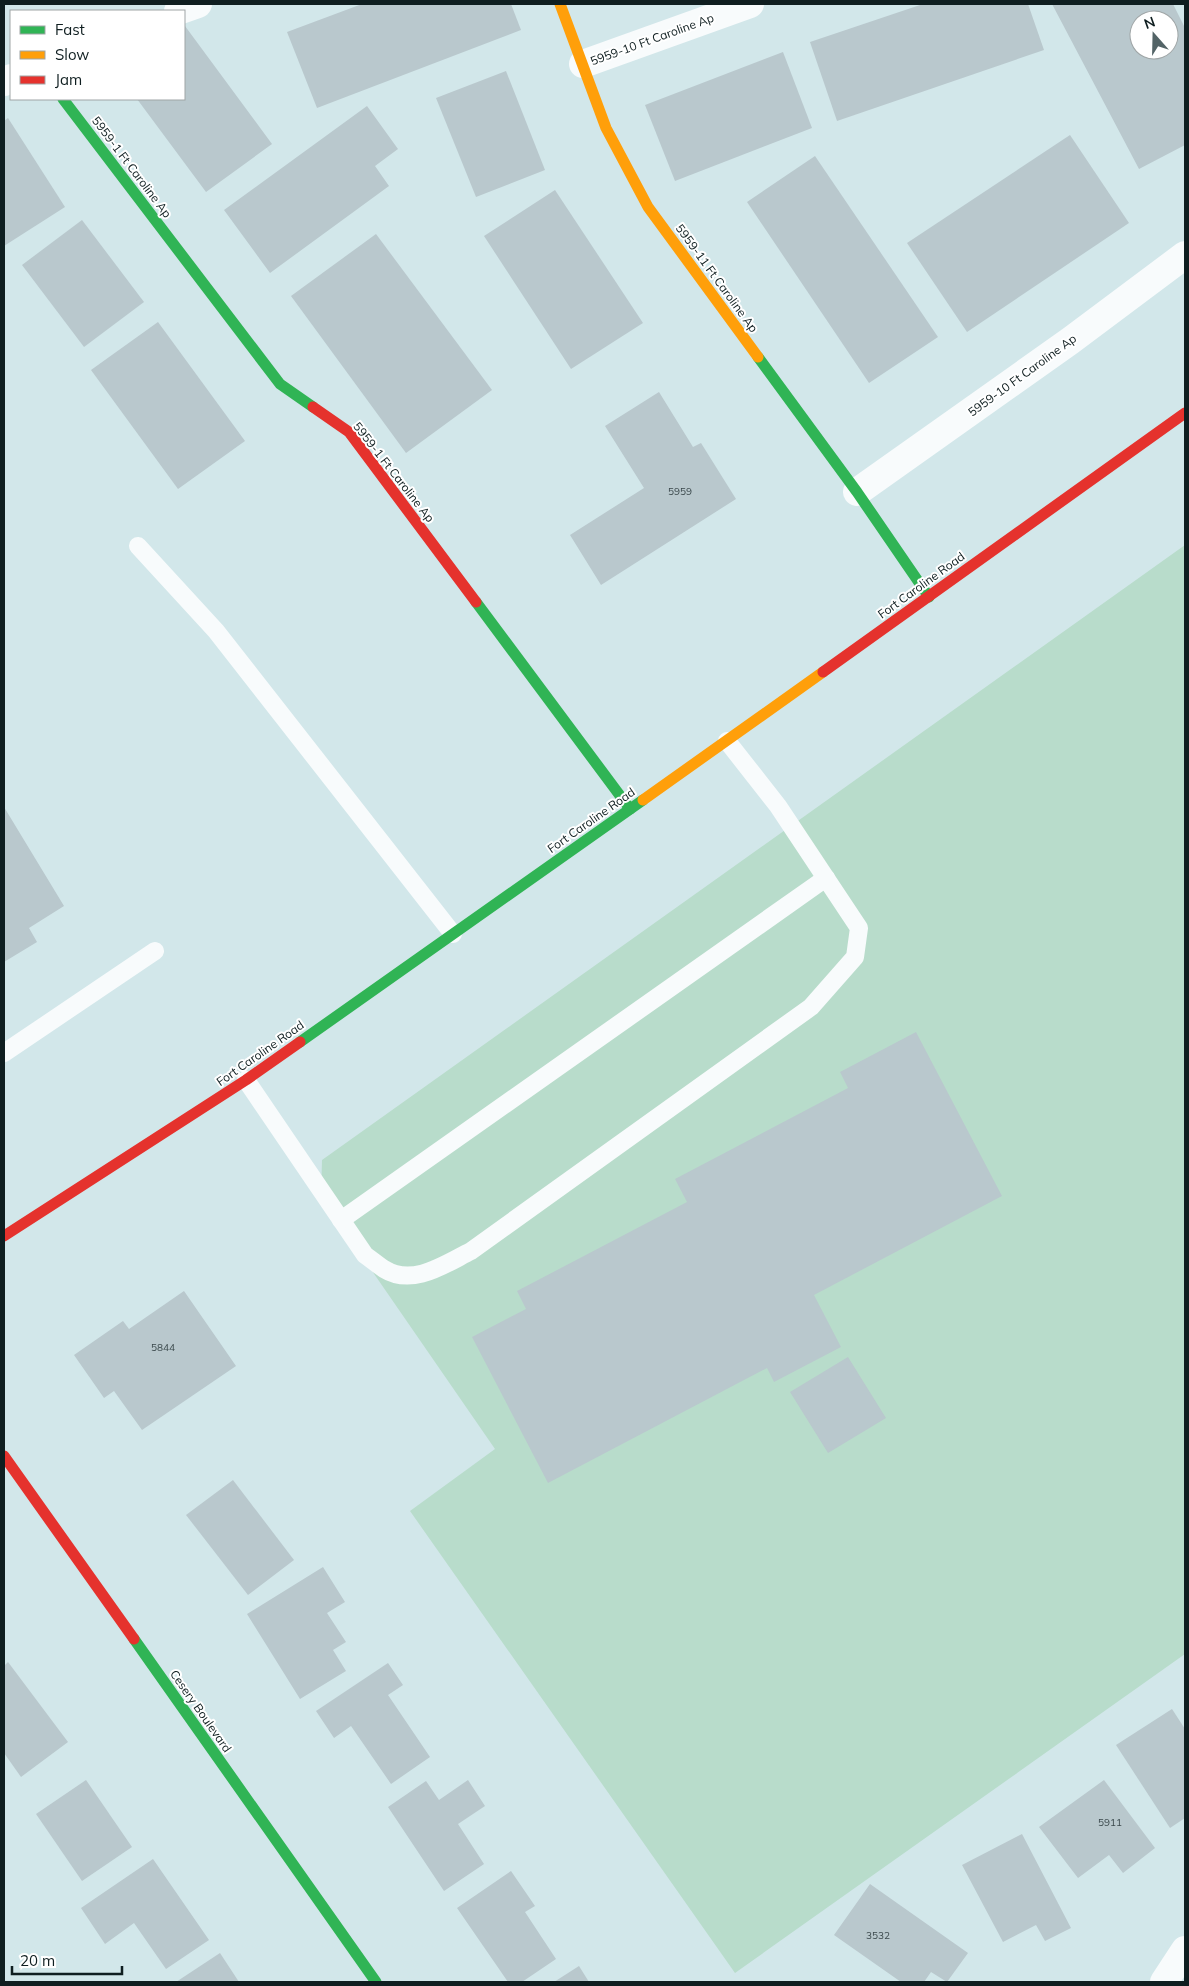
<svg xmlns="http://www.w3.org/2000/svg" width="1189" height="1986" viewBox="0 0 1189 1986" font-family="Mulish,sans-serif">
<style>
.green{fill:#b8dccb}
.building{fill:#b9c8cd;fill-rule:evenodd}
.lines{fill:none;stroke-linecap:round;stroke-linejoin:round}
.lane{stroke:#f8fbfc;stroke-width:18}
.street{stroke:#f8fbfc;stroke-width:28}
.fast{stroke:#30b455;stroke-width:11}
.slow{stroke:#ff9f0a;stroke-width:11}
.jam{stroke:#e5322d;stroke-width:11}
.labels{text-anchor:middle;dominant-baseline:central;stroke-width:4;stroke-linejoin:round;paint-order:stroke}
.number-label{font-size:10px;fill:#3a484b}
.street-label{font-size:12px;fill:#0f1e20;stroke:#fff}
</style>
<rect width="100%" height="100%" fill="#d2e7ea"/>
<path class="green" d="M 1185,545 L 1185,1654 L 735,1973 L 410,1511 L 495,1449 L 321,1197 L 322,1160 Z"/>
<g class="building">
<path d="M 362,4 L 511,4 L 521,30 L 317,108 L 287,32 Z"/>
<path d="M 923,4 L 1028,4 L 1044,50 L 837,121 L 810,42 Z"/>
<path d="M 1052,4 L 1173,4 L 1185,28 L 1185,145 L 1139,169 ZM 1139,20 L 1169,20 L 1169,50 L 1139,50 Z"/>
<path d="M 185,26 L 272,144 L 206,192 L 137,99 L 184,99 Z"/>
<path d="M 783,52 L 812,128 L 675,181 L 645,105 Z"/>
<path d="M 506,71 L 545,170 L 476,197 L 436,98 Z"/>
<path d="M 367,106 L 398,149 L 375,166 L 389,186 L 270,273 L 224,210 Z"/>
<path d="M 8,118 L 65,207 L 4,246 L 4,121 Z"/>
<path d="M 1070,135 L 1129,223 L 967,332 L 907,243 Z"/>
<path d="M 815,156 L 938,337 L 869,383 L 747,202 Z"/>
<path d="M 555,190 L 643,323 L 571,369 L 484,236 Z"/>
<path d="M 82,220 L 144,302 L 84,347 L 22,265 Z"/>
<path d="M 376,234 L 492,390 L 406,453 L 291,296 Z"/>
<path d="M 158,322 L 245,441 L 178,489 L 91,370 Z"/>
<path d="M 659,392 L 693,447 L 701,443 L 736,499 L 601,585 L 570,535 L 644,488 L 605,426 Z"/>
<path d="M 4,807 L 64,906 L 29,928 L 37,942 L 4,962 Z"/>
<path d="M 916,1032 L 1002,1196 L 814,1295 L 841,1347 L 774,1382 L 767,1368 L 548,1483 L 472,1337 L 526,1309 L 517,1291 L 687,1202 L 675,1179 L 848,1088 L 840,1072 Z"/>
<path d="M 184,1291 L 236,1366 L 142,1430 L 114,1391 L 104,1398 L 74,1355 L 123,1321 L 129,1329 Z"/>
<path d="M 848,1357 L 886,1418 L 828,1453 L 790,1392 Z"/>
<path d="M 233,1480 L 294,1560 L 248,1595 L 186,1515 Z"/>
<path d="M 323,1567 L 345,1602 L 327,1613 L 346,1642 L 333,1650 L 346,1671 L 300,1699 L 247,1614 Z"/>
<path d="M 8,1662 L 68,1742 L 21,1777 L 4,1753 L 4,1666 Z"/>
<path d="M 388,1663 L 403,1685 L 388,1695 L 430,1757 L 391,1784 L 351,1726 L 334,1738 L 316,1711 Z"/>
<path d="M 1172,1709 L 1185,1729 L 1185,1818 L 1170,1828 L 1116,1745 Z"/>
<path d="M 86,1780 L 132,1847 L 82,1881 L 36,1814 Z"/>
<path d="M 468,1780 L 485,1806 L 458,1824 L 484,1864 L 444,1891 L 388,1807 L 426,1781 L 439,1800 Z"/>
<path d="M 1104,1780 L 1155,1848 L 1123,1873 L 1109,1855 L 1078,1878 L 1039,1827 Z"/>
<path d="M 1022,1834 L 1071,1928 L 1045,1941 L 1036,1925 L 1003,1942 L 962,1865 Z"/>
<path d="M 153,1859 L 209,1940 L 166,1969 L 134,1923 L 105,1944 L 81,1908 Z"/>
<path d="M 511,1871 L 535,1906 L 525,1912 L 556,1959 L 522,1982 L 508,1982 L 457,1908 Z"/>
<path d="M 870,1884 L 968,1953 L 947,1982 L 931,1972 L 924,1982 L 901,1982 L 834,1935 Z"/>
<path d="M 220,1953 L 239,1982 L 176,1982 Z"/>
<path d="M 579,1966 L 589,1982 L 554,1982 Z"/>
</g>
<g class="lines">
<g class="lane">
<path d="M 138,546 L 216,631 L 453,934"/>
<path d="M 4,1053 L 155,951"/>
<path d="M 246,1080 L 365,1255 C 372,1260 378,1265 384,1269 C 413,1287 445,1264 471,1251 L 811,1007 L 855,957 L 859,928 L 778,806 L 727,741"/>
<path d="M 341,1220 L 826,878"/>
</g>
<g class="street">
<path d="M 178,11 L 198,4"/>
<path d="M 583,64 L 750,4"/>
<path d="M 4,82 L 11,78"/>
<path d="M 857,492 L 1070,341 L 1185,255"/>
<path d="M 1164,1982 L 1185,1950"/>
</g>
<g class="fast">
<path d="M 63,99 L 280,384 L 313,407"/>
<path d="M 758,357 L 857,492 L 929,597"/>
<path d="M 476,602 L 630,809"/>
<path d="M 300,1042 L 643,800"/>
<path d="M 134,1639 L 376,1982"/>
</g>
<g class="slow">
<path d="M 560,4 L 606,128 L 648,207 L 758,357"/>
<path d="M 643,800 L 823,672"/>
</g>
<g class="jam">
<path d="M 313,407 L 349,432 L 476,602"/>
<path d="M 823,672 L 1185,413"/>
<path d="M 4,1236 L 246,1080 L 300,1042"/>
<path d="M 4,1456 L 134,1639"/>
</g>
</g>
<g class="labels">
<g class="number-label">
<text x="680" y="491">5959</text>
<text x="163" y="1347">5844</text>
<text x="1110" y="1822">5911</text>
<text x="878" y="1935">3532</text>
</g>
<g class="street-label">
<text transform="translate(652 39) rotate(-20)">5959-10 Ft Caroline Ap</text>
<text transform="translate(132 167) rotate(53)">5959-1 Ft Caroline Ap</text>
<text transform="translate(717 278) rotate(54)">5959-11 Ft Caroline Ap</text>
<text transform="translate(1022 375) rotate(-36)">5959-10 Ft Caroline Ap</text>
<text transform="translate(394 472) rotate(52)">5959-1 Ft Caroline Ap</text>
<text transform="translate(921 585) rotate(-36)">Fort Caroline Road</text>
<text transform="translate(591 820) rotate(-35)">Fort Caroline Road</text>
<text transform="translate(260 1053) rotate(-35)">Fort Caroline Road</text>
<text transform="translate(201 1711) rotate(55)">Cesery Boulevard</text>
</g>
</g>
<rect width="1189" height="1986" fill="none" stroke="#0f1e20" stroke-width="10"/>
<rect x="10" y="10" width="175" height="90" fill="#ffffff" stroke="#9fa5a6"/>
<rect x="20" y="26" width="25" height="8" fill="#30b455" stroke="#9fa5a6"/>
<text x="55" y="35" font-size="15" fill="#0f1e20">Fast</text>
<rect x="20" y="51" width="25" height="8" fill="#ff9f0a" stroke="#9fa5a6"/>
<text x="55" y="60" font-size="15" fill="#0f1e20">Slow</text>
<rect x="20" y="76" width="25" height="8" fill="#e5322d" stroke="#9fa5a6"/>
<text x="55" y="85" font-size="15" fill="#0f1e20">Jam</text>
<g transform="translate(1154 35) rotate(340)"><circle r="24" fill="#ffffff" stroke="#9fa5a6"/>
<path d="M0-4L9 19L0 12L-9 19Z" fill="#536467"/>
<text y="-8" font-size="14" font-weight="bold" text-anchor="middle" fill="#0f1e20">N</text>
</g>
<path d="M12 1966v8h110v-8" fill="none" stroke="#0f1e20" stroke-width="2.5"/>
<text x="20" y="1966" font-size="15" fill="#0f1e20" stroke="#ffffff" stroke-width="4" paint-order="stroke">20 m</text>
</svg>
